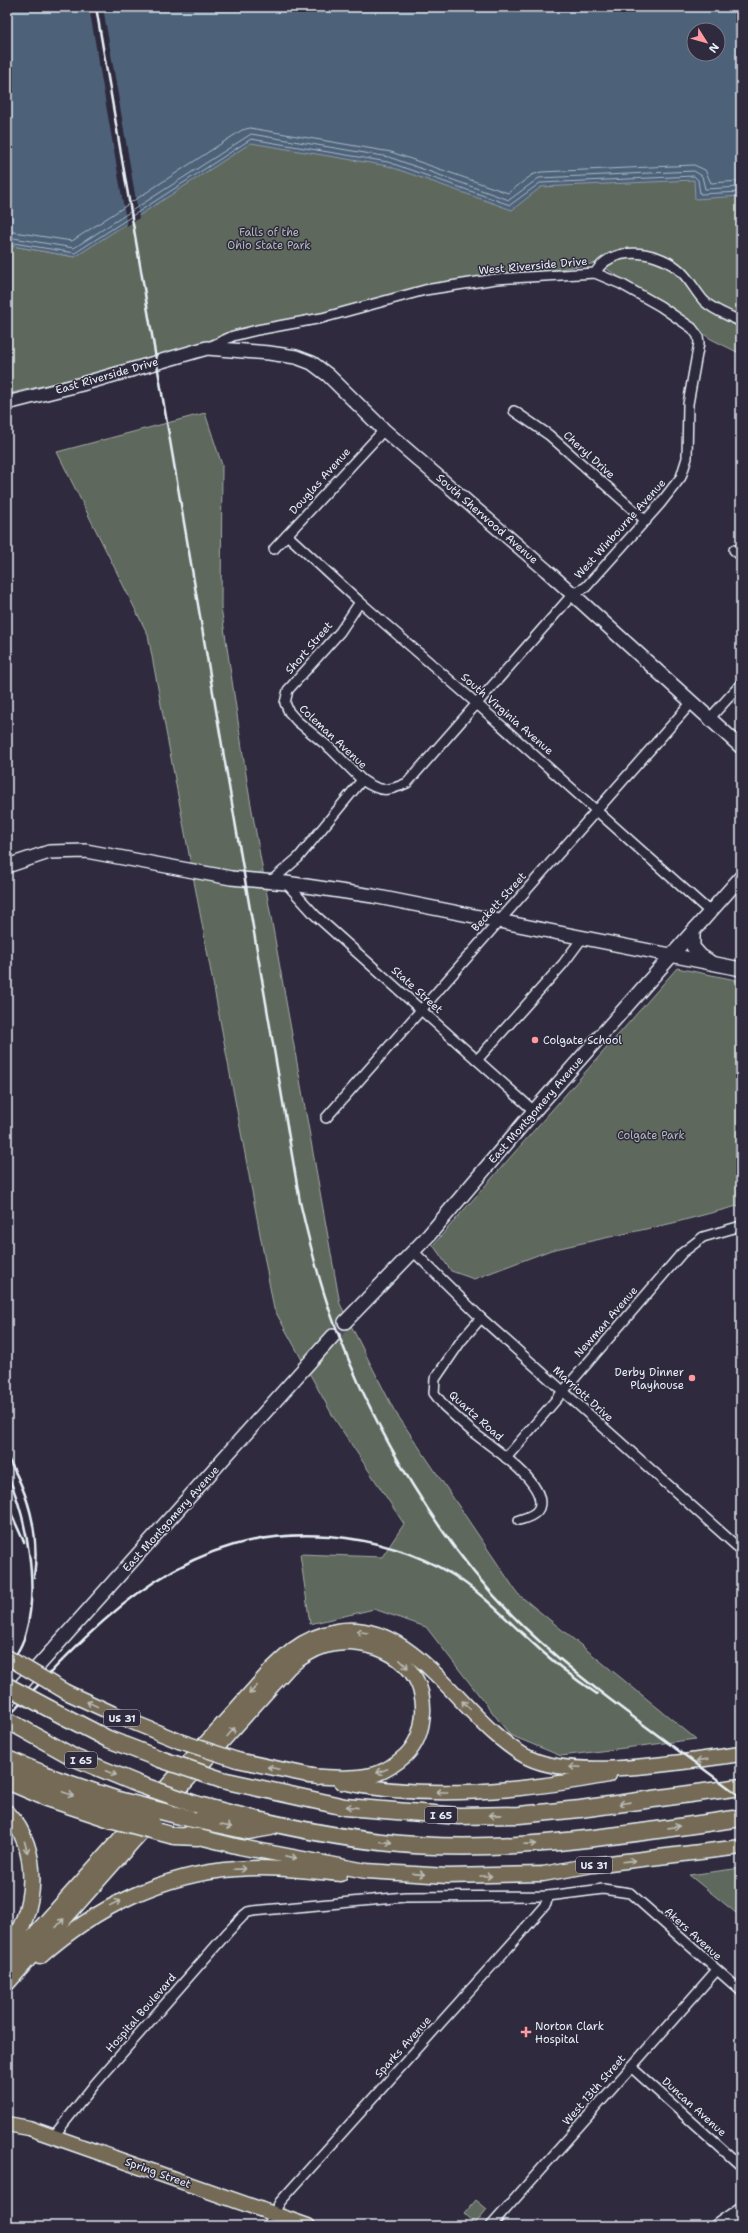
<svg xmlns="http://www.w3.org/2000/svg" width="748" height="2233" viewBox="0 0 748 2233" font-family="'Shantell Sans',sans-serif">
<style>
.green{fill:#5e685c;stroke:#a3acaa}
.water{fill:#4e6279;stroke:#8c9bac;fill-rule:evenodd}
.pier{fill:#2f2a3d}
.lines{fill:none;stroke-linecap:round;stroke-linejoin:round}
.shore{stroke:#aab8c5;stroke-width:1}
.secondary-tunnel{stroke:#4b4859;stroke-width:13;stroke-dasharray:13 6;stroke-linecap:butt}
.street-casing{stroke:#e8f1f8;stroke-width:12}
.secondary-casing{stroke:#e8f1f8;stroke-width:16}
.primary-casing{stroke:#e8f1f8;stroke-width:17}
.highway-casing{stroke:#e8f1f8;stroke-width:19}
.street{stroke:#2f2a3d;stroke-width:9}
.secondary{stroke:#2f2a3d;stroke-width:13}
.primary{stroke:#746b55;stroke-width:14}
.highway{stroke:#746b55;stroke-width:16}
.rail{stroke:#e8f1f8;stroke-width:2.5}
.primary-bridge-casing{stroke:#e8f1f8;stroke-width:17;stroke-linecap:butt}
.highway-bridge-casing{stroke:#e8f1f8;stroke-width:19;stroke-linecap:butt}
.primary-bridge{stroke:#746b55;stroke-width:14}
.highway-bridge{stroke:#746b55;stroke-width:16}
.oneway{stroke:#babbb7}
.poi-dot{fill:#ff9aa2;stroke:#2f2a3d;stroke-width:1.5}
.labels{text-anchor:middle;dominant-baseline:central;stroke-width:3;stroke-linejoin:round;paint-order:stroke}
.shield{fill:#2f2a3d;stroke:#b0b5c0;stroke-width:1}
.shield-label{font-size:10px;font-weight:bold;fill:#e8f1f8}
.park-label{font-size:11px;fill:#b1baba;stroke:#2f2a3d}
.street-label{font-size:11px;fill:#e8f1f8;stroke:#2f2a3d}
.poi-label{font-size:11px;fill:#e8f1f8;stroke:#2f2a3d;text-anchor:start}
</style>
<rect width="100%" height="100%" fill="#2f2a3d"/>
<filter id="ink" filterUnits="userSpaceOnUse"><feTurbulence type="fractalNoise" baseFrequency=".025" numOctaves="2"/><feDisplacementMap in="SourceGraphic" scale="8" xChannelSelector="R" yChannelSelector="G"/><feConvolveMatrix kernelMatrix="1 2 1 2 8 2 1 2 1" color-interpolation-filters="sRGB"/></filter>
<g filter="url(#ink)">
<g class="green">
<path d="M 37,23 L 741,115 L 741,354 L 711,339 L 598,263 L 425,290 L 207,348 L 7,394 L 7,245 L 75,257 Z"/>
<path d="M 205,413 L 222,465 L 221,607 L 248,788 L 340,1304 L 394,1410 L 518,1594 L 696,1739 L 561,1756 L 510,1735 L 426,1627 L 374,1609 L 310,1624 L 300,1554 L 382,1557 L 404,1524 L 334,1418 L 274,1309 L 148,635 L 57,452 Z"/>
<path d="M 677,968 L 741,981 L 741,1205 L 673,1223 L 551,1250 L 474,1279 L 451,1271 L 433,1245 Z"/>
<path d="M 741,1868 L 741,1917 L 689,1875 Z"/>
<path d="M 476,2200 L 487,2209 L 475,2224 L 464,2214 Z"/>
</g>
<path class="water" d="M 7,7 L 741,7 L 741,196 L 695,199 L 694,180 L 541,187 L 512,210 L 388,166 L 251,143 L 75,257 L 7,245 ZM 694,30 L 718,30 L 718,54 L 694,54 Z"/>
<path class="pier" d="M 89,7 L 103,7 L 139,218 L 127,226 Z"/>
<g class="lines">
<g class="shore">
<path d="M 7,231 L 72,241 L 242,130 L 250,128 L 391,152 L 508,193 L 532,175 L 541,172 L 694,165 L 705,170 L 711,183 L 741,181"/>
<path d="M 7,237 L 74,248 L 251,134 L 389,157 L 509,200 L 539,178 L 694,171 L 702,176 L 705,189 L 741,187"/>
<path d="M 7,242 L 75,253 L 251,139 L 388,162 L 510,205 L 540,183 L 694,176 L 698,180 L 700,194 L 741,192"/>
</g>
<path class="secondary-tunnel" d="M 333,1336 L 345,1322"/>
<defs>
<g id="street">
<path d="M 595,273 C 612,245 654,250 677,268 C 689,277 694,290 704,301 C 714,311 729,315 741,322"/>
<path d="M 209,347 L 233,336 L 257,330 L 322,318 L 425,290 L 496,279 L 595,273 L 621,284 L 660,306 L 692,328 L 698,336 L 699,343 L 688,404 L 687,458 L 681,477 L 660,504 L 586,587 L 573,594 L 407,783 C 387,792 380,792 362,780 L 298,858 L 270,882"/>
<path d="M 514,411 L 549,435 L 646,521"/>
<path d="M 287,535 L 360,602 L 476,703 L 710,912"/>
<path d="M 274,549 L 384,430"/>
<path d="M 734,550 L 741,556"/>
<path d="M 360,602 L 340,632 L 288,690 L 285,703 L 289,712 L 297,721 L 331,749 L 362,780"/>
<path d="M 710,718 L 741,684"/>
<path d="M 286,883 L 315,915 L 534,1111"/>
<path d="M 477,1060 L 563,964 L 583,937"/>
<path d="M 326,1118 L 692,702"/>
<path d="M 413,1251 L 481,1318 L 741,1550"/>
<path d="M 481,1318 L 461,1341 L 435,1379 L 434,1393 L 444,1406 C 454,1415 463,1424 474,1433 C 490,1446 548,1483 539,1508 C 536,1515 526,1518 519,1520"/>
<path d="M 506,1458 L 682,1253 L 703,1237 L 741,1226"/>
<path d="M 631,2067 L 741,2166"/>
<path d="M 53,2137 L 95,2084 L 228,1932 L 243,1916 L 248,1912 L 253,1911 L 405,1897 L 548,1896 L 603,1889 L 630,1893 L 741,1991"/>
<path d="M 274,2214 L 279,2226"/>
<path d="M 267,2226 L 280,2202 L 514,1941 L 546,1904 L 548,1896"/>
<path d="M 491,2226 L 716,1971"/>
</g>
<g id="secondary">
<path d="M 7,403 L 82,384 L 207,348 L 269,353 L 296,357 L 312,363 L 328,375 L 384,430 L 546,570 L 741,747"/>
<path d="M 7,866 L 49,852 L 86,851 L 231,878 L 286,883 L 373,896 L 741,969"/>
<path d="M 693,931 L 693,947 L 701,956 L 709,961"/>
<path d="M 345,1322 L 429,1235 L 534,1111 L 741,877"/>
<path d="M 7,1701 L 333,1336"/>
<path d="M 717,2226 L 741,2209"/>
</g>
<g id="primary">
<path d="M 66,1692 L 125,1719 L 179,1741"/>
<path d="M 237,1760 L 317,1777"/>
<path d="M 7,1768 L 51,1788 L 113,1811"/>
<path d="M 341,1782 C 428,1801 522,1791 609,1775"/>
<path d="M 166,1804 L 289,1667 C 300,1658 311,1650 325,1646 C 371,1634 426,1660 423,1713 C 422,1729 417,1744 406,1755 C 397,1763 388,1770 376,1774 C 355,1780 330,1777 309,1776"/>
<path d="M 187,1834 L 240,1847 L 366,1871 L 447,1876 L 543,1874 L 593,1865 L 741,1847"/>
<path d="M 40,1957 C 95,1908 162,1874 236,1869 C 271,1866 306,1871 340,1874"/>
<path d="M 7,1965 L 272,1669 C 279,1662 287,1655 294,1649 C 306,1640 321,1634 336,1631 C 417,1616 465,1727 529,1758 C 577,1781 687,1761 741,1754"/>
<path d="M 7,1984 L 151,1821"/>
<path d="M 7,2124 L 29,2128 L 308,2226"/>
</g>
<g id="highway">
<path d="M 50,1709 L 108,1739 L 160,1759"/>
<path d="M 7,1720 L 75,1758 L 138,1784"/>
<path d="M 7,1759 L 56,1779 L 118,1800"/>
<path d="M 222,1780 L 345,1807 L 459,1816 L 519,1815 L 580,1809 L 741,1787"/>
<path d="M 7,1781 L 47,1798 L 110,1819"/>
<path d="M 198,1805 C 258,1821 319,1835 381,1842 C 501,1856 622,1835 741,1818"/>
<path d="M 7,1813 C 42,1849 37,1913 7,1950"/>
<path d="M 188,1818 L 248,1831 L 271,1827"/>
<path d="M 174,1836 L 198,1837"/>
</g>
</defs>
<use href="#street" class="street-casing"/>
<use href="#secondary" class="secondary-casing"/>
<use href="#primary" class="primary-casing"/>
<use href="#highway" class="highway-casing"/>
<use href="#street" class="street"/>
<use href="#secondary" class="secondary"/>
<use href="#primary" class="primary"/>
<use href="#highway" class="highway"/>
<g class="rail">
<path d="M 96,7 L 300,1202 C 309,1241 319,1282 333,1320 C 373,1429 440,1546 524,1627 C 589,1689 669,1742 741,1797"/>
<path d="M 7,1457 C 29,1494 40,1533 34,1577"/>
<path d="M 7,1474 C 27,1517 39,1586 26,1632 C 23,1646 14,1658 7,1670"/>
<path d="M 7,1504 L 24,1542"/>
<path d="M 7,1718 C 99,1621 182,1525 329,1536 C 373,1540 415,1552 453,1575 C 479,1591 500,1613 523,1634 C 546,1656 570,1676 597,1694"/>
</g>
<defs>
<g id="primary-bridge">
<path d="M 7,1657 L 66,1692"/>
<path d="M 179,1741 L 237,1760"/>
<path d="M 113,1811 L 153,1823"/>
</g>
<g id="highway-bridge">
<path d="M 7,1686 L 50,1709"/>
<path d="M 160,1759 L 222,1780"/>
<path d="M 138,1784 L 198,1805"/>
<path d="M 118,1800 L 188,1818"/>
<path d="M 110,1819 L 174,1836"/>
</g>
</defs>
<use href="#primary-bridge" class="primary-bridge-casing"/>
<use href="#highway-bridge" class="highway-bridge-casing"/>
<use href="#primary-bridge" class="primary-bridge"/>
<use href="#highway-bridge" class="highway-bridge"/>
</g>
<defs><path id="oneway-shaft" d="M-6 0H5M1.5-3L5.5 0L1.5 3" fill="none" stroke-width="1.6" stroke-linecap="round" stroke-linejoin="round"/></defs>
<g class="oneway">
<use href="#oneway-shaft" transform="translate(362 1632) rotate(-171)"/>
<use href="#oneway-shaft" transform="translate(404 1664) rotate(45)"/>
<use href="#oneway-shaft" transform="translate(253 1690) rotate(133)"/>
<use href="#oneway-shaft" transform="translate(92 1704) rotate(-155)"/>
<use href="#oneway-shaft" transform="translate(466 1705) rotate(-134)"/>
<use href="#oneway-shaft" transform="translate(231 1732) rotate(-48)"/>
<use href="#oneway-shaft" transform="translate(702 1760) rotate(172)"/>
<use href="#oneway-shaft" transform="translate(575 1767) rotate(-177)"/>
<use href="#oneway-shaft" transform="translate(273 1768) rotate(-168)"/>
<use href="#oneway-shaft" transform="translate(382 1771) rotate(159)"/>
<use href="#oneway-shaft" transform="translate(111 1773) rotate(22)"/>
<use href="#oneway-shaft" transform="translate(442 1792) rotate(180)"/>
<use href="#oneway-shaft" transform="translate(68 1794) rotate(21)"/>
<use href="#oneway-shaft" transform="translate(625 1803) rotate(172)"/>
<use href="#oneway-shaft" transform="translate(352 1807) rotate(-174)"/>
<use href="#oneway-shaft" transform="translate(495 1815) rotate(179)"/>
<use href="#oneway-shaft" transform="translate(226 1826) rotate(12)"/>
<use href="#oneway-shaft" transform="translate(674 1827) rotate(-8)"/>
<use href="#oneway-shaft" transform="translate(386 1842) rotate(4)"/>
<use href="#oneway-shaft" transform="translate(530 1844) rotate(-2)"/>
<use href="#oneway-shaft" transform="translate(26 1847) rotate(75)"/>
<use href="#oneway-shaft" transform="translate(291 1857) rotate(11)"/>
<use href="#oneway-shaft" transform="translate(629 1861) rotate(-7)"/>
<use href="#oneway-shaft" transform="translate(240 1869) rotate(-2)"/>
<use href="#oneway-shaft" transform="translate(419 1874) rotate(4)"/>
<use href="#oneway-shaft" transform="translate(486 1876)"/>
<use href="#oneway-shaft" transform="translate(115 1903) rotate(-26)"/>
<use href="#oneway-shaft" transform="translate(60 1923) rotate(-48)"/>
</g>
</g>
<g class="poi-dot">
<circle cx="535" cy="1040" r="4"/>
<circle cx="692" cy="1378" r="4"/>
<path d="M524 2026h4v4h4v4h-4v4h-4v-4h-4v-4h4z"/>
</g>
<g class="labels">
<g class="shield">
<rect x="104" y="1710" width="36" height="16" rx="3"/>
<rect x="65" y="1752" width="32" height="16" rx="3"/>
<rect x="425" y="1807" width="32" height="16" rx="3"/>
<rect x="576" y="1857" width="36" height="16" rx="3"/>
</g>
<g class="shield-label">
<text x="122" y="1718">US 31</text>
<text x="81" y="1760">I 65</text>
<text x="441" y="1815">I 65</text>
<text x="594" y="1865">US 31</text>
</g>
<g class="park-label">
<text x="269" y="232">Falls of the<tspan x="269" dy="13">Ohio State Park</tspan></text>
<text x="651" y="1135">Colgate Park</text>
</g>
<g class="street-label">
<text transform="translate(533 266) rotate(-5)">West Riverside Drive</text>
<text transform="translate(107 376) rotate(-16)">East Riverside Drive</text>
<text transform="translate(589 455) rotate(42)">Cheryl Drive</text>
<text transform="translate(320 481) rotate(-48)">Douglas Avenue</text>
<text transform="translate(487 519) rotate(41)">South Sherwood Avenue</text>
<text transform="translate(620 529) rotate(-48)">West Winbourne Avenue</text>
<text transform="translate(309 648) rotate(-49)">Short Street</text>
<text transform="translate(507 714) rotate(41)">South Virginia Avenue</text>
<text transform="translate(333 737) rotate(43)">Coleman Avenue</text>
<text transform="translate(499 902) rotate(-48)">Beckett Street</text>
<text transform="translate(417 990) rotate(42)">State Street</text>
<text transform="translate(536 1110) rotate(-49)">East Montgomery Avenue</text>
<text transform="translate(606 1322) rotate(-49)">Newman Avenue</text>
<text transform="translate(583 1394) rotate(42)">Marriott Drive</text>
<text transform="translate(476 1416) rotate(42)">Quartz Road</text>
<text transform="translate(171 1519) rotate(-48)">East Montgomery Avenue</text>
<text transform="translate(693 1934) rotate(42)">Akers Avenue</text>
<text transform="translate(141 2013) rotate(-49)">Hospital Boulevard</text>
<text transform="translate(403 2047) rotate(-48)">Sparks Avenue</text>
<text transform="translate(594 2090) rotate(-49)">West 13th Street</text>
<text transform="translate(694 2107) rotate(42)">Duncan Avenue</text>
<text transform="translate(158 2173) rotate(20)">Spring Street</text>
</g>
<g class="poi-label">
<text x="543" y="1040">Colgate School</text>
<text x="684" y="1372" text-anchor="end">Derby Dinner<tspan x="684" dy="13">Playhouse</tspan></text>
<text x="535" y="2026">Norton Clark<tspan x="535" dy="13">Hospital</tspan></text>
</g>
</g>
<rect width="748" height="2233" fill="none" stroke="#2f2a3d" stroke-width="24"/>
<rect x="12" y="12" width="724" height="2209" fill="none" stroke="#e8f1f8" stroke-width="1.5" filter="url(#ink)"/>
<g transform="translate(706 42) rotate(127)"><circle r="19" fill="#2f2a3d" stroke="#797a88"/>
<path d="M0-3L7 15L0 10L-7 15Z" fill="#ff9aa2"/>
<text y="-6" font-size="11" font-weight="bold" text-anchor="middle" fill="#e8f1f8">N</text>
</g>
</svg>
